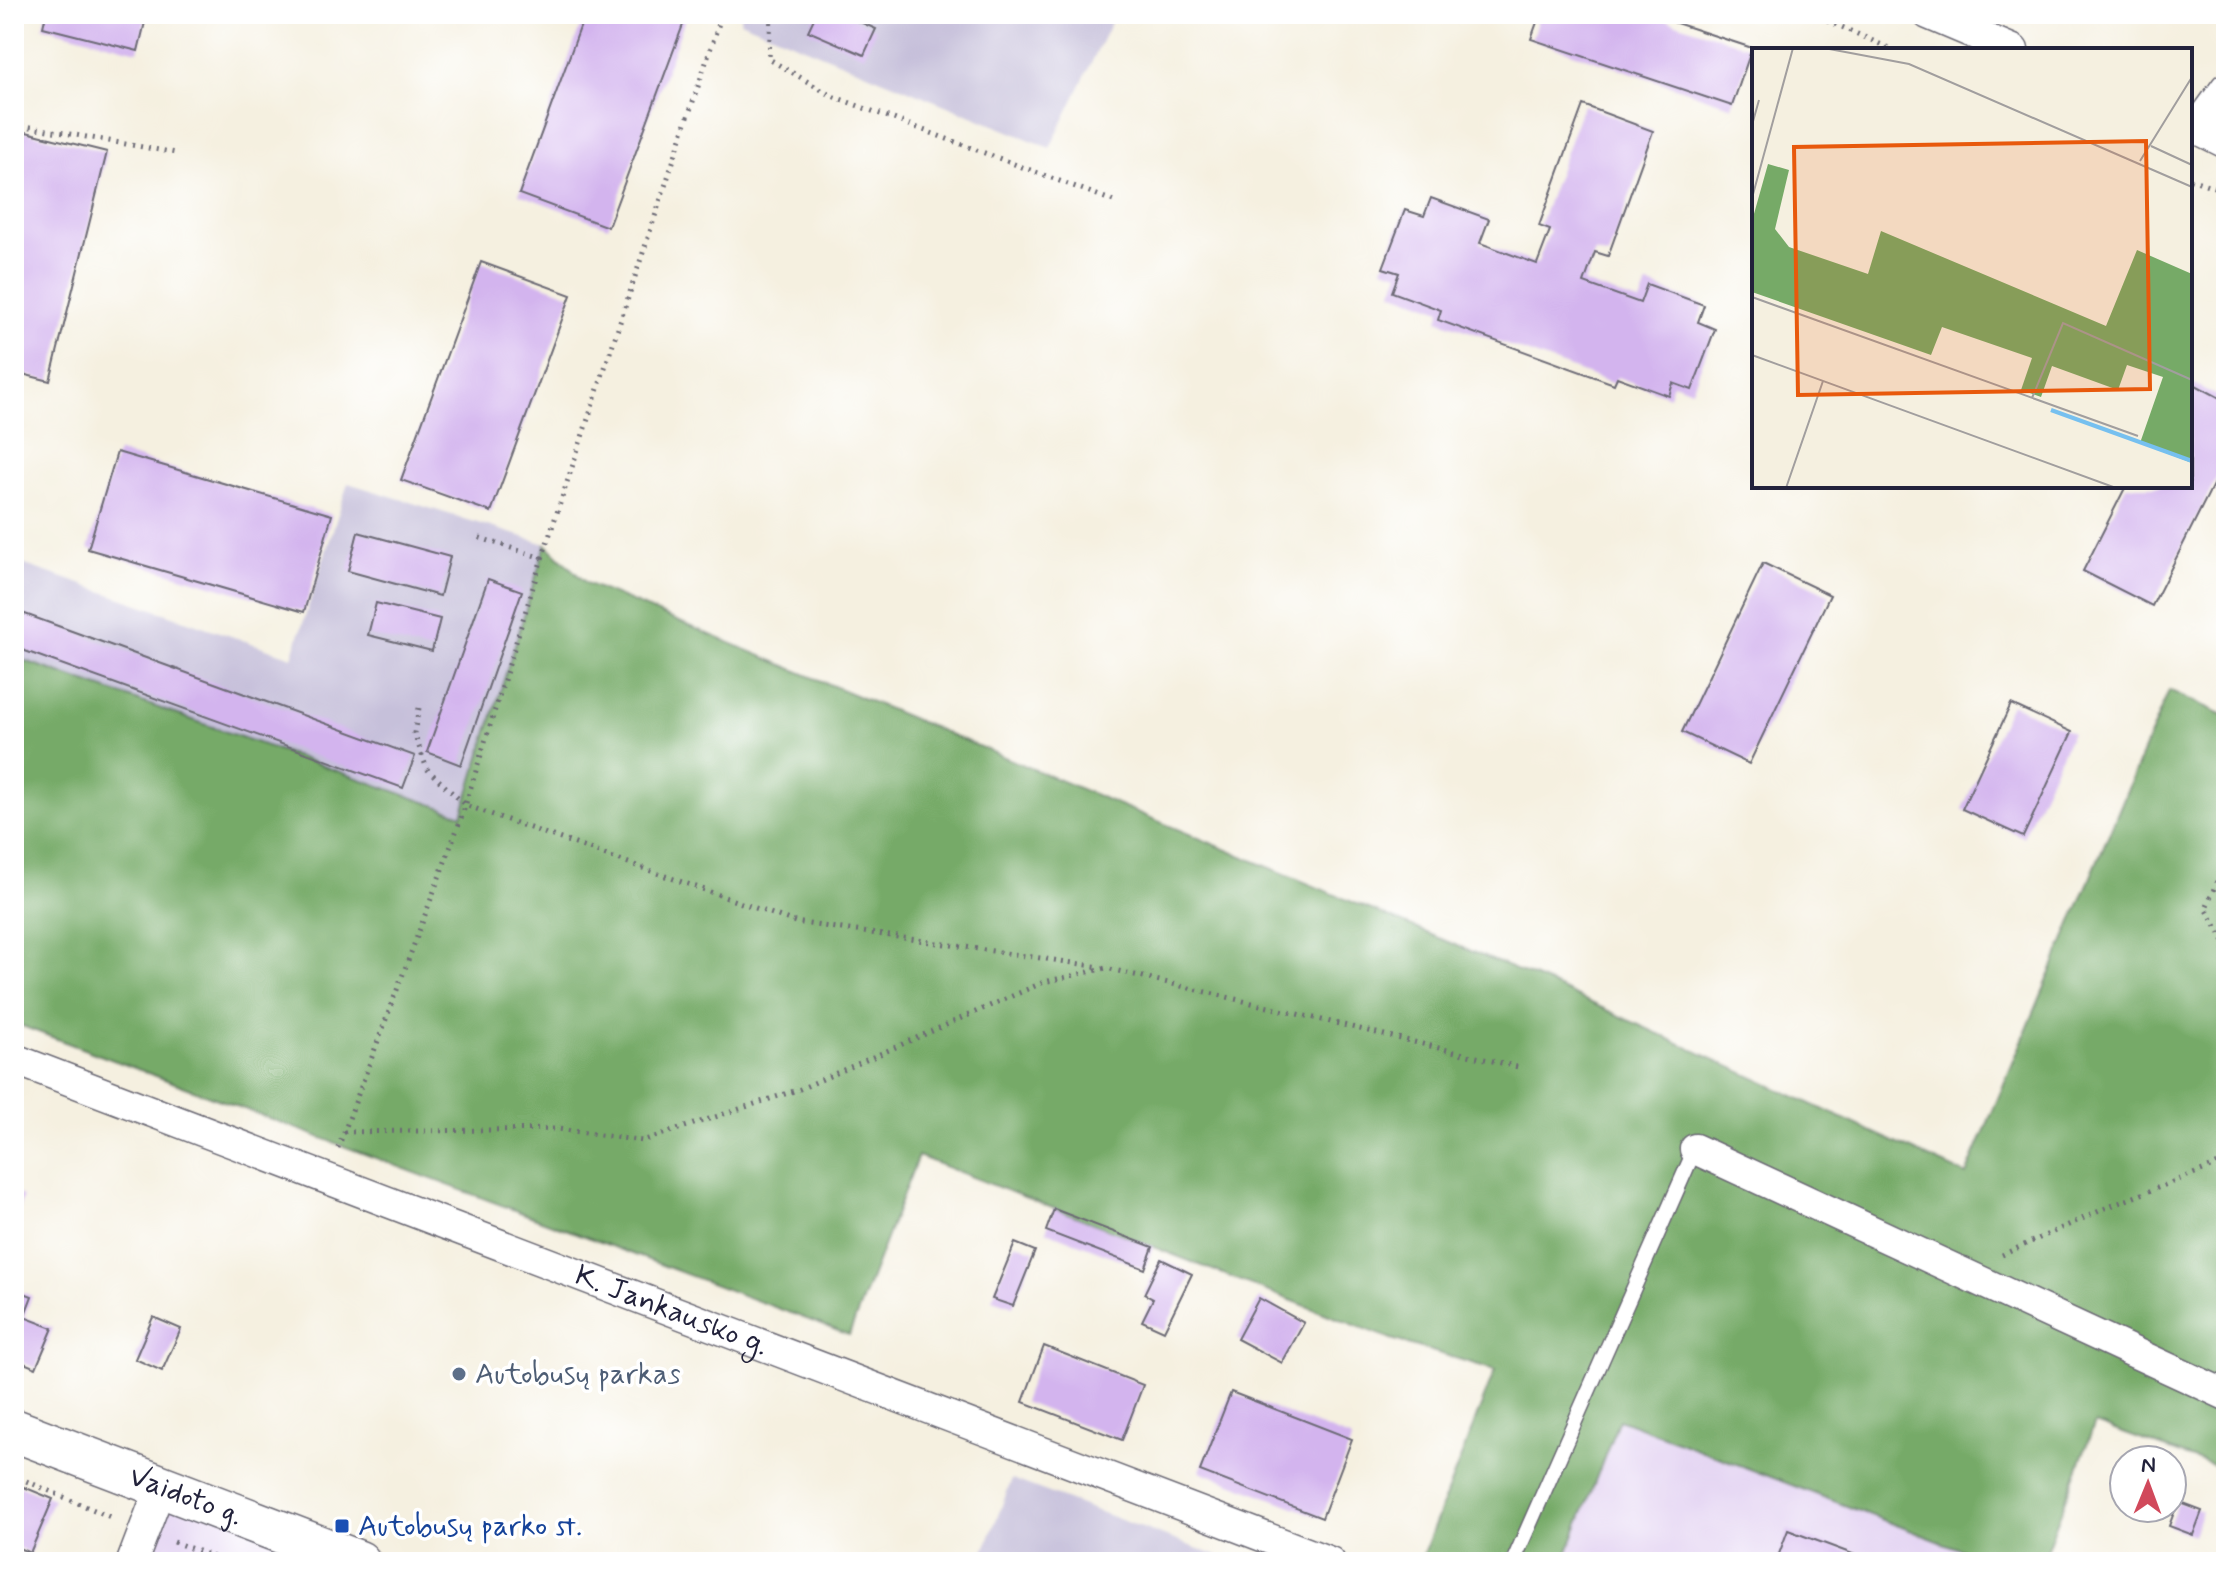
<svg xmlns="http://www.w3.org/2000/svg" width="2240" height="1576" viewBox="0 0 2240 1576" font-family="Mynerve,sans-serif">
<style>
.built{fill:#e3d3f2}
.industrial{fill:#c6c0da}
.forest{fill:#76aa67;stroke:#4c6651;stroke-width:2}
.building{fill:#d3b4ee}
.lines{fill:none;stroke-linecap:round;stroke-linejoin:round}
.service-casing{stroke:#6c6a75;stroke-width:17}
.minor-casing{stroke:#6c6a75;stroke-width:33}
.secondary-casing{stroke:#6c6a75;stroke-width:45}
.path{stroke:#6c6a75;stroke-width:5;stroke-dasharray:2 6;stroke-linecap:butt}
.service{stroke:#fff;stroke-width:14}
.minor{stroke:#fff;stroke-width:30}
.secondary{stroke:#fff;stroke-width:42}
.service-dot{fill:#5c6f8a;stroke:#fff;stroke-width:3}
.transit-dot{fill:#1a4fb4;stroke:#fff;stroke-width:3}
.labels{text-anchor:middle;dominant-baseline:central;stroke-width:7;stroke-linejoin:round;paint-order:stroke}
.street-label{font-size:30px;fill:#22223b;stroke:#fff}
.service-label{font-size:30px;fill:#4e5e75;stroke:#fff;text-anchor:start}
.transit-label{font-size:30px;fill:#164399;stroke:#fff;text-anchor:start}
.inset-river{fill:none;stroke:#76c0ef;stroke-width:4}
.inset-road{fill:none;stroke:#a19e9e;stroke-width:2}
.view{fill:#e8590c;fill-opacity:0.15;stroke:#e8590c;stroke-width:4}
.inset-edge{fill:none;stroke:#22223b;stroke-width:4}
</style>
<rect width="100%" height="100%" fill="#fff"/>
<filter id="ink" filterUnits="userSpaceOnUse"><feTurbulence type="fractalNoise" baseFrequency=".0125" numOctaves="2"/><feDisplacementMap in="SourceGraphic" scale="16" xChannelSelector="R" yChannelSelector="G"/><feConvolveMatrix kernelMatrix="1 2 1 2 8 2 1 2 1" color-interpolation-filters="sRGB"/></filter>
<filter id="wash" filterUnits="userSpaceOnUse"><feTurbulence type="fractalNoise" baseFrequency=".006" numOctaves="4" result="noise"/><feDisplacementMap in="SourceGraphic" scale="32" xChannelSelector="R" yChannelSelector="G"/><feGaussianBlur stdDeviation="1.8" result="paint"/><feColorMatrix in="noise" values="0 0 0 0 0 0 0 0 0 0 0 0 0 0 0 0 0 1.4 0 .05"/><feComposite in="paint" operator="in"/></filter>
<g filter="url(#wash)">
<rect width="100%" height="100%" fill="#f5f0e0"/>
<g class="built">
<path d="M 1618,1419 L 1993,1562 L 1564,1562 Z"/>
<path d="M 161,1486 L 359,1562 L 132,1562 Z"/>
</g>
<g class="industrial">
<path d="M 741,14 L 1115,14 L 1050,148 L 740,21 Z"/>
<path d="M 348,483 L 546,544 L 462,816 L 14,657 L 14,561 L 292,657 Z"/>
<path d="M 1012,1479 L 1233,1562 L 980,1562 Z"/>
</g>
<path class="forest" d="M 546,544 L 586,583 L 1552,985 L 1966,1175 L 2169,690 L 2226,716 L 2226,1470 L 2095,1423 L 2042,1562 L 1993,1562 L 1619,1419 L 1564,1562 L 1420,1562 L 1495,1370 L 1391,1339 L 918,1156 L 849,1335 L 14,1023 L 14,657 L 462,815 Z"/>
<g id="blocks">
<g class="building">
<path d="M 46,14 L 147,14 L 138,51 L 43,27 Z"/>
<path d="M 585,14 L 687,14 L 608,227 L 519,194 Z"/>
<path d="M 816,14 L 842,14 L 876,29 L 864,55 L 808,31 Z"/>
<path d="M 1540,14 L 1649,14 L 1752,48 L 1732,106 L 1531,39 Z"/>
<path d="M 1583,105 L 1653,131 L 1608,256 L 1595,252 L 1584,283 L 1640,303 L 1647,284 L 1704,305 L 1698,322 L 1715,329 L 1692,390 L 1673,383 L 1669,396 L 1617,377 L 1614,384 L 1438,320 L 1441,310 L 1392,292 L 1399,273 L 1383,268 L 1405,210 L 1424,216 L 1431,198 L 1489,219 L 1480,243 L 1537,264 L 1550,230 L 1539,226 Z"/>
<path d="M 14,129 L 107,152 L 50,381 L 14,372 Z"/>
<path d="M 481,262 L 571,295 L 491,512 L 401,480 Z"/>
<path d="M 2190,382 L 2226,401 L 2226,459 L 2152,606 L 2083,571 L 2126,486 L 2190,486 Z"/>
<path d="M 117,452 L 332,515 L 304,612 L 88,549 Z"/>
<path d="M 358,532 L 450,557 L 440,596 L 348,571 Z"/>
<path d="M 1763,563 L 1830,595 L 1749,764 L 1682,732 Z"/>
<path d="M 488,579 L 522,591 L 461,765 L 427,752 Z"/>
<path d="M 376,603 L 440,619 L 432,651 L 368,635 Z"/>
<path d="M 14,610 L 415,756 L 403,788 L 14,647 Z"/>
<path d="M 2011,704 L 2072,732 L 2023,837 L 1962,809 Z"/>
<path d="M 14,1193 L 23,1196 L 15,1221 L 14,1221 Z"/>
<path d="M 1054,1209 L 1153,1247 L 1145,1269 L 1046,1231 Z"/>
<path d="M 1015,1243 L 1035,1251 L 1013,1306 L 992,1299 Z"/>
<path d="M 1161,1259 L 1192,1274 L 1164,1331 L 1142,1321 L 1153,1299 L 1144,1294 Z"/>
<path d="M 14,1289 L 32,1296 L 24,1317 L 53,1328 L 36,1368 L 14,1359 Z"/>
<path d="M 1259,1298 L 1304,1323 L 1282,1363 L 1237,1339 Z"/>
<path d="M 153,1317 L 181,1329 L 162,1371 L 135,1359 Z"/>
<path d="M 1044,1346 L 1143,1385 L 1122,1440 L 1023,1402 Z"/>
<path d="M 1231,1392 L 1352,1439 L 1322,1518 L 1200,1471 Z"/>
<path d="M 14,1483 L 53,1499 L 30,1553 L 14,1546 Z"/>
<path d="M 2178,1502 L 2202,1511 L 2193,1535 L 2169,1526 Z"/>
<path d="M 1788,1530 L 1874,1562 L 1776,1562 Z"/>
</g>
</g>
</g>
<g filter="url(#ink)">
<use href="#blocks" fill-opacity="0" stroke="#6c6a75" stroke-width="2"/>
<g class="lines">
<defs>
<path id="service" d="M 1513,1562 L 1695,1149"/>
<g id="minor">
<path d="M 1928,14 L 2013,50"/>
<path d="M 2190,125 L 2226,143"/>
<path d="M 2197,128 L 2226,88"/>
<path id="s1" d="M 14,1059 L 1330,1562"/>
<path d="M 1695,1149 L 2226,1395"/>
<path d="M 132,1562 L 161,1486"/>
</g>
<g id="secondary">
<path id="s2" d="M 14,1430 L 359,1562"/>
</g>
</defs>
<use href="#service" class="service-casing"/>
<use href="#minor" class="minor-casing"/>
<use href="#secondary" class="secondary-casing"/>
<g class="path">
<path d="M 771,14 L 769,59 L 832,96 L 1116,202"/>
<path d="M 1813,14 L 1893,50"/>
<path d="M 14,124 L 176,153"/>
<path d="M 2190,179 L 2226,191"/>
<path d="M 542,558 L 722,14"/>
<path d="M 419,708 L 414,733 L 427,769 L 465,805 L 795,922 L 1101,967"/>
<path d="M 2226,859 L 2206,908 L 2226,945"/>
<path d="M 344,1132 L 558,1129 L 642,1141 L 800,1089 L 1044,982 L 1106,968 L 1522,1068"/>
<path d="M 338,1148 L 462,816 L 542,558 L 474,536"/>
<path d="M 2002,1255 L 2106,1208 L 2226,1161"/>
<path d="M 19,1478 L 113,1518"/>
<path d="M 174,1542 L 227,1562"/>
</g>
<use href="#service" class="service"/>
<use href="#minor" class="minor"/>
<use href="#secondary" class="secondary"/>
</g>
</g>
<circle class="service-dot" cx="459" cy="1374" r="8"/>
<rect class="transit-dot" x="334" y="1518" width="16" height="16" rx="4"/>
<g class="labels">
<g class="street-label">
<text stroke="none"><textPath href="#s1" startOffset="704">K. Jankausko g.</textPath></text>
<text stroke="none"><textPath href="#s2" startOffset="184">Vaidoto g.</textPath></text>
</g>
<g class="service-label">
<text x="475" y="1374">Autobusų parkas</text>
</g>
<g class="transit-label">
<text x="358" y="1526">Autobusų parko st.</text>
</g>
</g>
<g transform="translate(1752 48)">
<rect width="440" height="440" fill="#f5f0e0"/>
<path d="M 16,116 L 37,122 L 23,181 L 37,199 L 116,226 L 129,183 L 354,278 L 385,202 L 440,226 L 440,415 L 388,395 L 411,329 L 375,317 L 366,342 L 300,318 L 289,349 L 269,342 L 280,310 L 190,279 L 179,307 L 0,244 L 0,173 Z" fill="#76aa67"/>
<path class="inset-river" d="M 299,362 L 440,413"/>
<path class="inset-road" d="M 72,0 L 157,16 L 440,139M 0,77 L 7,52M 399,98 L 440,117M 388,113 L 440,29M 0,150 L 41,0M 0,249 L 386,388M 0,307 L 364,440M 280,350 L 311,275 L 440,332M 34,440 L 71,333"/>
<path class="view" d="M 394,93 L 398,341 L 46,347 L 42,99 Z"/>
<rect width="440" height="440" class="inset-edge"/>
</g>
<rect width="2240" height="1576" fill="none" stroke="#fff" stroke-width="48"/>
<g transform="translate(2148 1484) rotate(1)"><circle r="38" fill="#ffffff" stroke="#a7a7b1" stroke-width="2"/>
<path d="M0-6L14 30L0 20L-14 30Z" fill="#d1495b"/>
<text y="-12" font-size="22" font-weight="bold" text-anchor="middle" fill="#22223b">N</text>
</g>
</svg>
